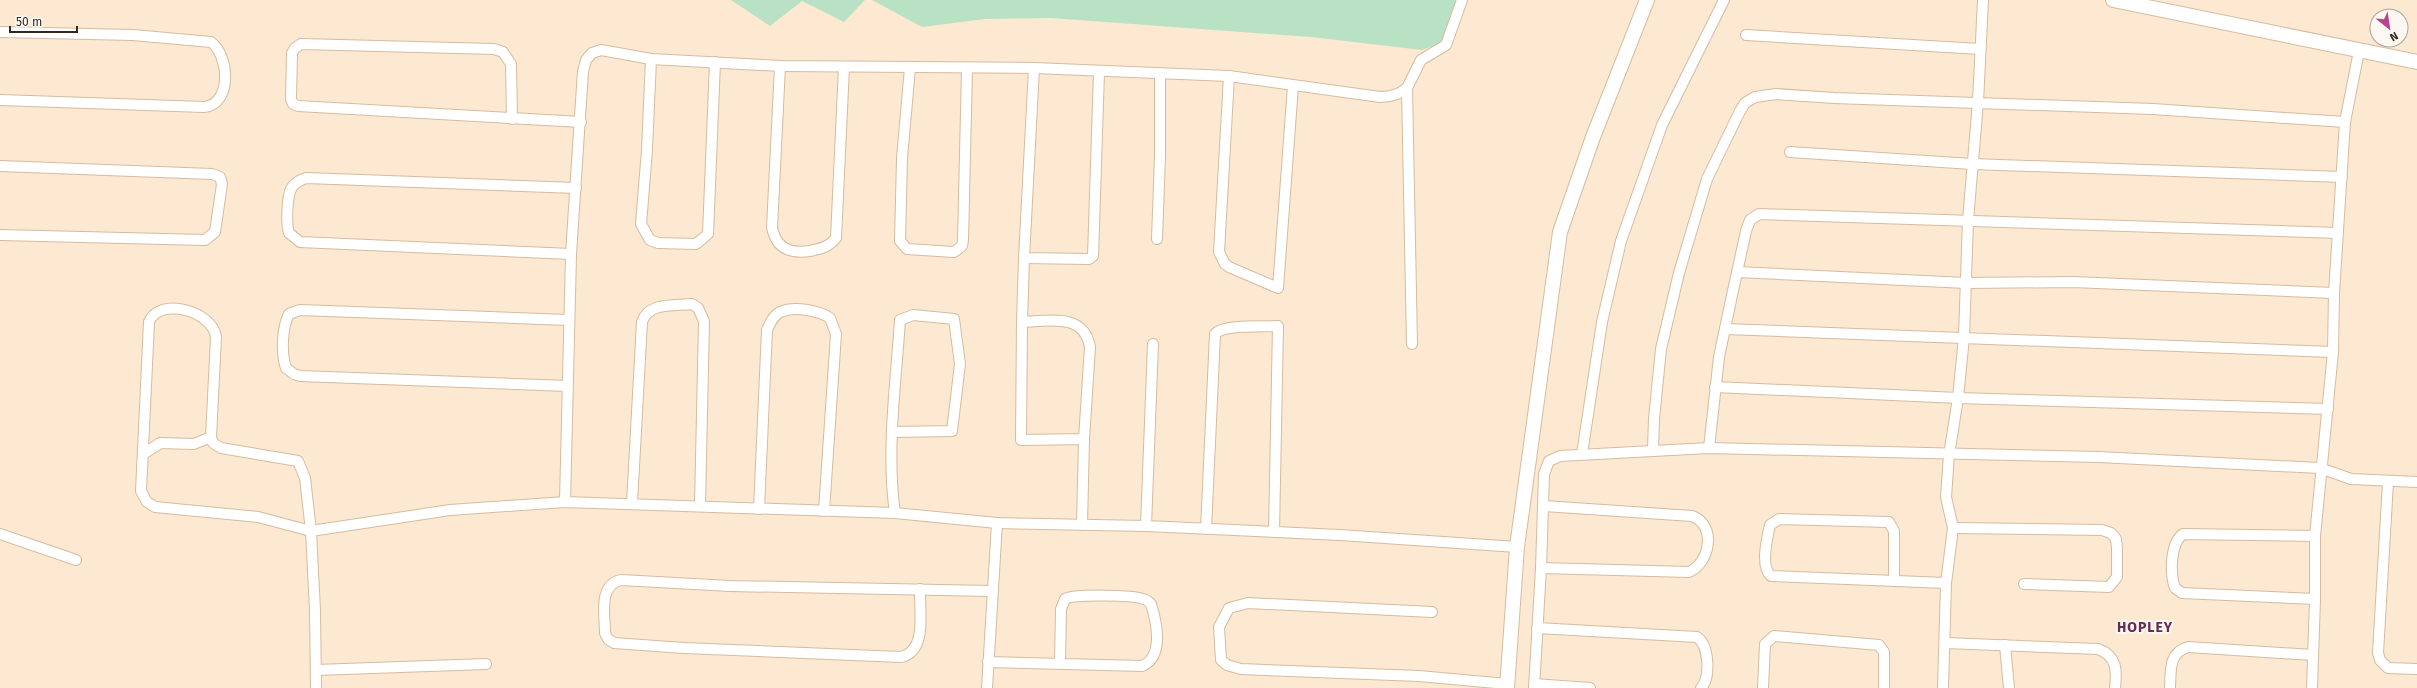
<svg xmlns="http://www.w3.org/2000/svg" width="2417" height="688" viewBox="0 0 2417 688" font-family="'Fira Sans',sans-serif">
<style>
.green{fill:#b8e2c3}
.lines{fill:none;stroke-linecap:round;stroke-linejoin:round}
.street-casing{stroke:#d5bca0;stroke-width:12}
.secondary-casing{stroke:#d5bca0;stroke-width:16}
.street{stroke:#fff;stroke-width:10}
.secondary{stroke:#fff;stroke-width:14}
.labels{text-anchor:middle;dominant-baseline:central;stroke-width:4;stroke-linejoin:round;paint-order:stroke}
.district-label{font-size:14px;font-weight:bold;letter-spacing:1px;fill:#682b51;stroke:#fdf8f2}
</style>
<rect width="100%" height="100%" fill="#fde8d1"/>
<g class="green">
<path d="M 731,0 L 865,0 L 844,22 L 802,1 L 770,26 Z"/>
<path d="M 872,0 L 1456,0 L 1441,43 L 1422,50 L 1311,37 L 1051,18 L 985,19 L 922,27 Z"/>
</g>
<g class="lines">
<defs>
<g id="street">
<path d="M 0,32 L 133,35 L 211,42 C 229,55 233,104 204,107 L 0,100"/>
<path d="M 1746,35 L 1980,49"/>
<path d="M 651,59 L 647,150 L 641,224 L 650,240 L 658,243 L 696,244 L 708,234 L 715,62"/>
<path d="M 780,66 L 772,228 C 774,235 776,242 783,247 C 796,256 827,251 836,238 L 844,67"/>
<path d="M 910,68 L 902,158 L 900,241 L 907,249 L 954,252 L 962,246 L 963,240 L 967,69"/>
<path d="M 1034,68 L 1024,258 L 1089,259 L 1093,256 L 1099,72"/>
<path d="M 1229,76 L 1219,252 L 1225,264 L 1229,267 L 1278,288 L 1293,86"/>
<path d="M 1407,88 L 1412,344"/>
<path d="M 512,119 L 511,64 L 503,52 L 494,49 L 301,44 L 295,48 L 292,53 L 291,99 L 293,104 L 298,106 L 581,122"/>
<path d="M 1790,152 L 1972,164 L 2342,177"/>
<path d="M 0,166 L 212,174 L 220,177 L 222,184 L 215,232 L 205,240 L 0,235"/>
<path d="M 1157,239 L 1160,156 L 1160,74"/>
<path d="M 571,254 L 300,242 L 289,233 C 286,225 287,197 291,189 C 294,183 300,180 306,178 L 576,188"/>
<path d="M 1737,272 L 1966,283 L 2073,282 L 2334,293"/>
<path d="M 1022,322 L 1024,258"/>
<path d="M 1725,329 L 2333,352"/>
<path d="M 567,386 L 300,376 L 294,374 L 286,368 C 281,354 282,327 289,314 L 300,310 L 568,320"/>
<path d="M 1715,387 L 1958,398 L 2328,409"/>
<path d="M 893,432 L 952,431 L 960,364 L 954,319 L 913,315 L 900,320 C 896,382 886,452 895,513"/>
<path d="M 1709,448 L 1719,357 L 1731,300 L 1746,231 L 1750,220 L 1759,214 L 2338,233"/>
<path d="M 1653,450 L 1654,419 L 1661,349 L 1679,273 L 1707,179 L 1740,111 L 1745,103 L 1755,97 L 1776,94 L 1834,98 L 2153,109 L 2345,122"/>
<path d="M 145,453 L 160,443 L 194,444 L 211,437 L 216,337 C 213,311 159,296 149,322 L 141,491 L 147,502 L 155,507 L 258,517 L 311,531 L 305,478 L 298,461 L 221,448 L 213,443 L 211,437"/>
<path d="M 1582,454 L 1602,322 L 1621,241 L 1662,125 L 1724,0"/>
<path d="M 2388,482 L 2378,653 L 2380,660 L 2388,668 L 2417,669"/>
<path d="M 565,502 L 571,254 L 583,71 L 586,60 L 592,53 L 601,50 L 651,59 L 780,66 L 1034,68 L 1229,76 L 1380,97 C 1391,97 1399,95 1407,88 L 1421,60 L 1446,45 L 1462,0"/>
<path d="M 632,503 L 642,322 C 648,302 674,306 692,304 L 698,308 L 704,321 L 700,505"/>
<path d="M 759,509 L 767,330 C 770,323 773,316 780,312 C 794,306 818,310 830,318 L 836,334 L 824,511"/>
<path d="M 1082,525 L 1084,439 L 1090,347 C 1084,312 1048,321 1022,322 L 1021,440 L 1084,439"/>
<path d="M 1146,526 L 1153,344"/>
<path d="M 1953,528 L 2102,530 L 2111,533 L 2116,539 L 2117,548 L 2117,577 L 2109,587 L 2024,584"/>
<path d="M 1206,529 L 1215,334 C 1223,324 1265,327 1278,326 L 1274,532"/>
<path d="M 0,534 L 76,560"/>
<path d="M 2315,536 L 2183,534 C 2170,543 2170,574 2175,588 L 2182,593 L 2315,599"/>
<path d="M 1541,568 L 1689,572 C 1710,563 1717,525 1692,516 L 1544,506"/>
<path d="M 1894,580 L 1894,531 L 1889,522 L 1779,519 L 1770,525 C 1767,538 1760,567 1771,576 L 1946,583"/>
<path d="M 920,589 C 919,610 928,651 901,657 L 684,648 L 614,643 L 608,639 L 605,633 C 605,615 598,585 621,580 L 730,586 L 992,591"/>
<path d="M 1432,612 L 1248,603 L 1229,608 L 1219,627 L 1221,660 L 1227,665 L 1241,669 L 1419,676 L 1507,684"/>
<path d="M 1537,628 L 1697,637 C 1709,645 1711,678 1701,688"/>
<path d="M 1945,643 L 2098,649 C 2117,656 2117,670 2115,688"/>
<path d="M 2005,645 L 2009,688"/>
<path d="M 988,662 L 1142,666 C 1164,657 1157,623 1151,604 C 1149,602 1146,599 1143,599 C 1133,595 1074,594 1065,599 L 1061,609 L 1060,664"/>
<path d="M 316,670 L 486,664"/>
<path d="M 1534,684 L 1590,688"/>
<path d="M 316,688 L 315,611 L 311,531 L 450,510 L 565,502 L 895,513 L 997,523 L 1146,526 L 1340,535 L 1517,547"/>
<path d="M 987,688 L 997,523"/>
<path d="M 1534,688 L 1541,568 L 1544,474 L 1549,461 L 1560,456 L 1709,448 L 2099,457 L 2320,468 L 2351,479 L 2417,482"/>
<path d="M 1763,688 L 1765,644 L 1774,636 L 1879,645 L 1884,652 L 1884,688"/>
<path d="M 1943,688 L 1946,583 L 1953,528 L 1946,497 L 1949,455 L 1958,398 L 1964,337 L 1968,220 L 1978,102 L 1983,0"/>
<path d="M 2170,688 C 2171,671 2168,653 2188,647 L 2313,655"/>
<path d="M 2312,688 L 2315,599 L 2315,536 L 2333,352 L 2334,293 L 2345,122 L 2359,51"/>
</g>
<g id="secondary">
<path d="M 2113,0 L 2417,62"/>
<path d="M 1507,688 L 1517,547 L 1560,232 L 1593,137 L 1647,0"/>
</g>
</defs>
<use href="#street" class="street-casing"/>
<use href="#secondary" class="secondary-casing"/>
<use href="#street" class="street"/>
<use href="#secondary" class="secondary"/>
</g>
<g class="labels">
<g class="district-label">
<text x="2145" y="627">HOPLEY</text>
</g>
</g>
<g transform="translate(2389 28) rotate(150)"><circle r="19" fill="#fdf8f2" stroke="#aca59d"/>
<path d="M0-3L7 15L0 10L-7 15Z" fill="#bd4190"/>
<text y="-6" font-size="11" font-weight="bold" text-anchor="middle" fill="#32281d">N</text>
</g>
<path d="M10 26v6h67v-6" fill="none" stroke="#32281d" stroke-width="2"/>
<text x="16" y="26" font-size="12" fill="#32281d" stroke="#fdf8f2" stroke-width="3" paint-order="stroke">50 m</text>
</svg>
